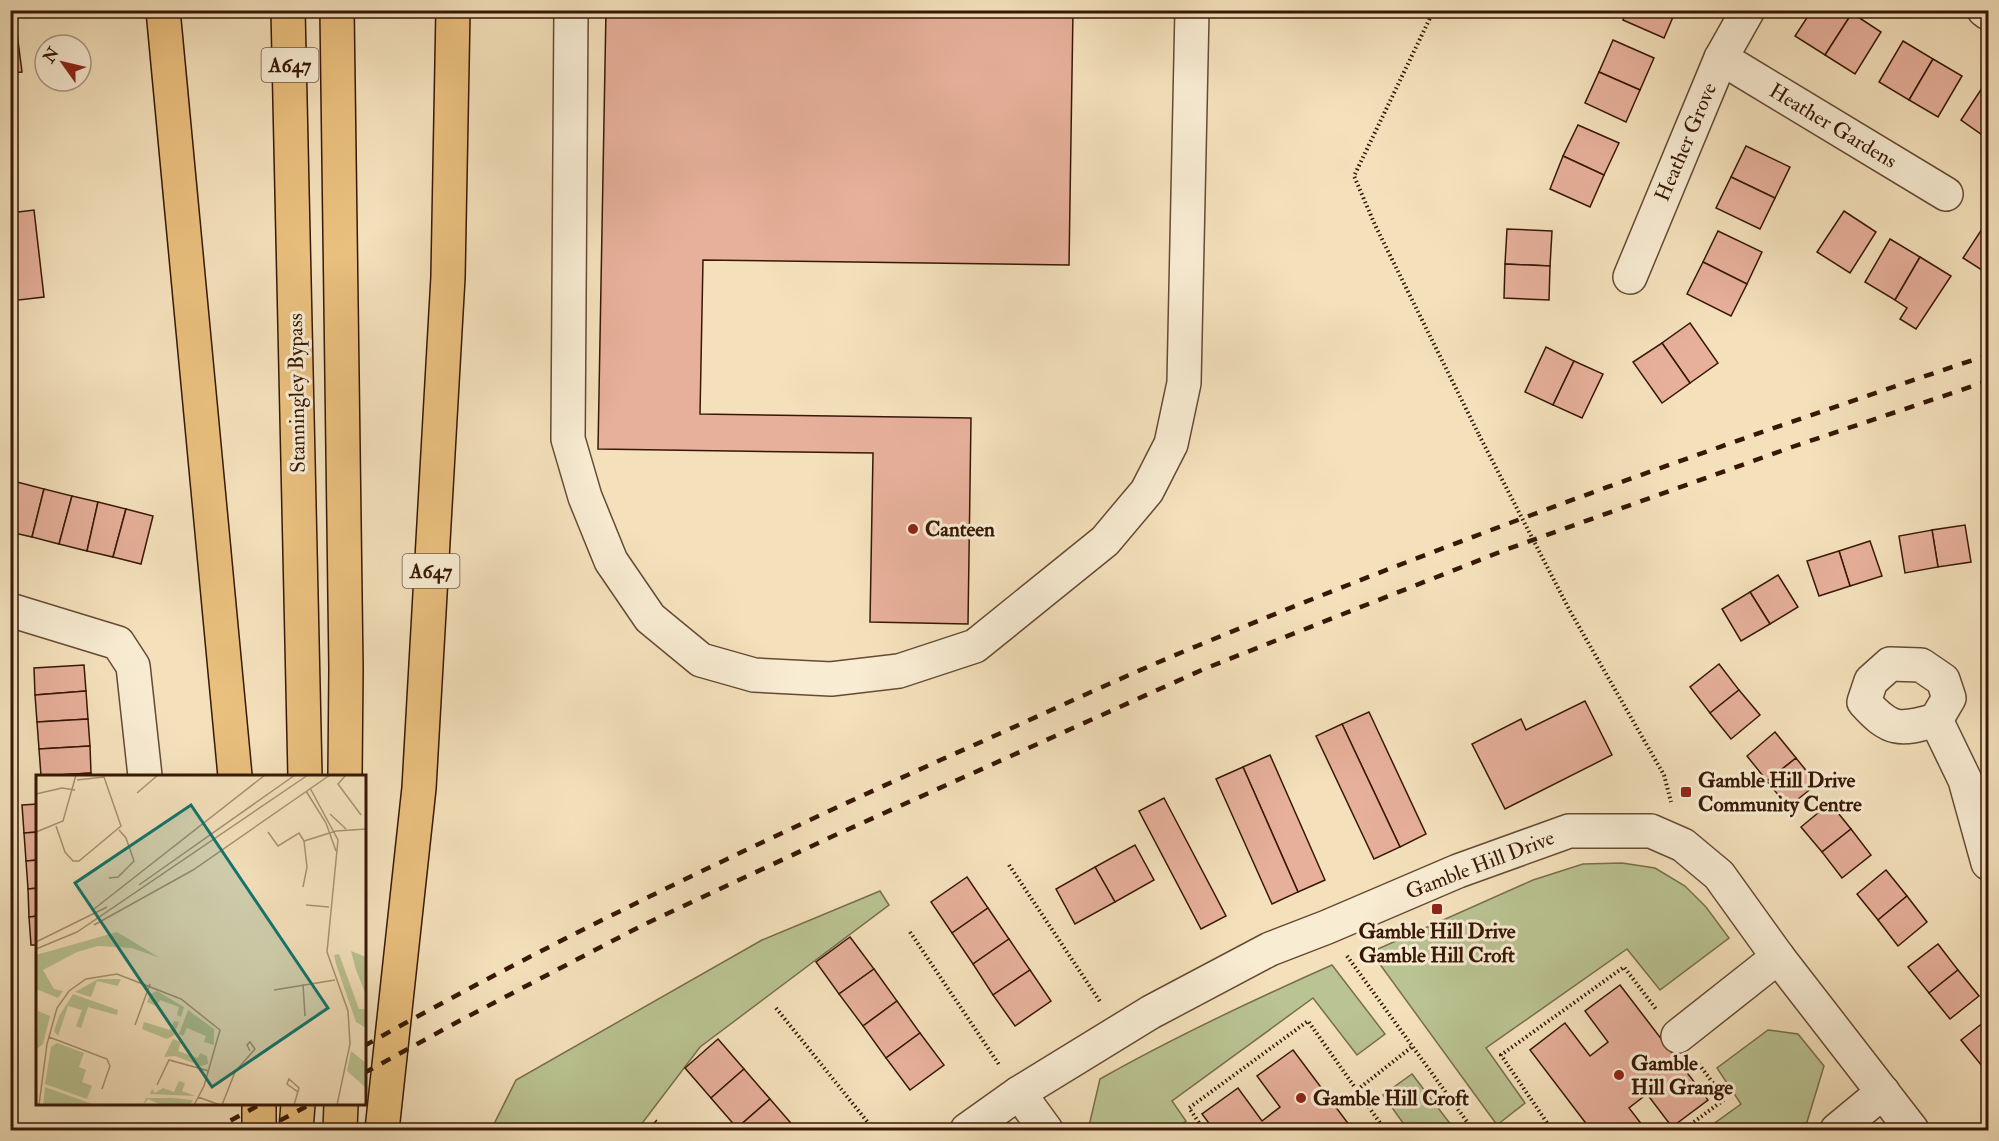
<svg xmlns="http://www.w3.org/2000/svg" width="1999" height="1141" viewBox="0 0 1999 1141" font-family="'IM FELL Double Pica',serif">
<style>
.green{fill:#bac392;stroke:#786e4c;stroke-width:1.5}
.building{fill:#e7b09b;stroke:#371805;stroke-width:1.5}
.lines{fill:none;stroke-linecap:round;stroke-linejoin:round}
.minor-casing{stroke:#664a33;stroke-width:36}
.major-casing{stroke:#371805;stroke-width:36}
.path{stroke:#371805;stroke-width:4;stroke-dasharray:1.5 3;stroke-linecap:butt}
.minor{stroke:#f8ecd3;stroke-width:33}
.major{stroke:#eac07e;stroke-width:33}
.rail{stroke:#371805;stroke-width:4.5;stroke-dasharray:10 10;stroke-linecap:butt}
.path-bridge{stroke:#371805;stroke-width:4;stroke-dasharray:1.5 3;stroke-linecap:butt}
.poi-dot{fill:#8f2418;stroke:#f8ecd3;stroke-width:2}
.labels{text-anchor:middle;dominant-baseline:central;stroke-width:6;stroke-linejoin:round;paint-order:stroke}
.shield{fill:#f8ecd3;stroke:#715843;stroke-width:1.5}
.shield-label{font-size:20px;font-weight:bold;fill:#371805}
.street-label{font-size:21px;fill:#371805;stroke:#f8ecd3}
.poi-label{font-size:21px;font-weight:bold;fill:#371805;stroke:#f8ecd3;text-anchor:start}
.inset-road{fill:none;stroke:#a89173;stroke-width:1.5}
.view{fill:#0f766e;fill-opacity:0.15;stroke:#0f766e;stroke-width:3}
.inset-edge{fill:none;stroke:#371805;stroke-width:3}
</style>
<rect width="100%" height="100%" fill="#f4e1bc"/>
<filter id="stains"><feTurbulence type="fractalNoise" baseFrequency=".00333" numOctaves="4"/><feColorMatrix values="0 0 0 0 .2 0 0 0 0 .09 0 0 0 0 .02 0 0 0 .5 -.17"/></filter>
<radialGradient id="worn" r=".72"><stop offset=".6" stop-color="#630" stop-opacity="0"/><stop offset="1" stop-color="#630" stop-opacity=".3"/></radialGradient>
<g class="green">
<path d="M 1622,863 L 1655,868 L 1685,886 L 1706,907 L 1729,938 L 1660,990 L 1627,949 L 1486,1048 L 1525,1103 L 1497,1125 L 1371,952 L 1533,880 L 1583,864 Z"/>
<path d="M 880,891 L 889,905 L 700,1047 L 637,1130 L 491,1130 L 516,1080 L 762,940 Z"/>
<path d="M 1332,965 L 1385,1034 L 1357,1055 L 1313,998 L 1172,1101 L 1186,1121 L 1179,1126 L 1183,1130 L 1088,1130 L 1100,1079 C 1176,1036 1253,1000 1332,965 Z"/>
<path d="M 1768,1030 L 1798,1034 L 1824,1066 L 1807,1122 L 1796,1130 L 1705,1130 L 1741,1104 L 1717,1068 Z"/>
<path d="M 1412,1074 L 1455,1130 L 1408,1130 L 1383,1095 Z"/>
</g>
<g class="building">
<path d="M 10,10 L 14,10 L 22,72 L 10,73 Z"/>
<path d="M 606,10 L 1073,10 L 1069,265 L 703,260 L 700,414 L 971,418 L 968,624 L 870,622 L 873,453 L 598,449 Z"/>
<path d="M 1627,10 L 1676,10 L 1664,38 L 1623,20 Z"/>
<path d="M 1812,10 L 1847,10 L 1852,13 L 1825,55 L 1795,36 Z"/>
<path d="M 1852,13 L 1881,32 L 1855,74 L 1825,55 Z"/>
<path d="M 1613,40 L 1654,58 L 1640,90 L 1599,72 Z"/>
<path d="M 1903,41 L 1933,59 L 1909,100 L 1879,82 Z"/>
<path d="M 1933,59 L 1962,76 L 1938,117 L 1909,100 Z"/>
<path d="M 1599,72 L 1640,90 L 1626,122 L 1585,103 Z"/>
<path d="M 1986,82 L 1988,84 L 1988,139 L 1961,120 Z"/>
<path d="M 1578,125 L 1619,143 L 1604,175 L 1563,156 Z"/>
<path d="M 1746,146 L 1790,167 L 1775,198 L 1731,177 Z"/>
<path d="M 1563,156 L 1604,175 L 1590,207 L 1550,189 Z"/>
<path d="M 1731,177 L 1775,198 L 1760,229 L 1716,208 Z"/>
<path d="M 34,210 L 44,297 L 10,301 L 10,213 Z"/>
<path d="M 1844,211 L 1876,232 L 1850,273 L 1817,252 Z"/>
<path d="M 1988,219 L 1988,233 L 1982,229 Z"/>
<path d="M 1507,229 L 1552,231 L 1550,266 L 1505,264 Z"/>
<path d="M 1982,229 L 1988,233 L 1988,274 L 1963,258 Z"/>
<path d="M 1718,231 L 1762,252 L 1747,284 L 1703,262 Z"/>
<path d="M 1890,239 L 1920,257 L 1895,300 L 1865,282 Z"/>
<path d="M 1920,257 L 1951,276 L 1916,329 L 1900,319 L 1907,308 L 1895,300 Z"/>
<path d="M 1703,262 L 1747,284 L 1731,316 L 1687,294 Z"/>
<path d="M 1505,264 L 1550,266 L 1549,300 L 1504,298 Z"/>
<path d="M 1690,323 L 1718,363 L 1690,383 L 1662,343 Z"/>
<path d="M 1662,343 L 1690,383 L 1662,403 L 1633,362 Z"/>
<path d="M 1546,347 L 1574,361 L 1553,405 L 1525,392 Z"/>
<path d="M 1574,361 L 1603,374 L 1582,418 L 1553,405 Z"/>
<path d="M 17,482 L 44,489 L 32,537 L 10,532 L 10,509 Z"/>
<path d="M 44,489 L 72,496 L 59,544 L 32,537 Z"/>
<path d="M 72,496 L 98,502 L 87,551 L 59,544 Z"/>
<path d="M 98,502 L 126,509 L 113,557 L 87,551 Z"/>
<path d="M 126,509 L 153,516 L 141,564 L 113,557 Z"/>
<path d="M 1965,525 L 1971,562 L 1938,567 L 1932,530 Z"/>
<path d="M 1932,530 L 1938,567 L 1905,573 L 1899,536 Z"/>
<path d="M 1870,541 L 1882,576 L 1850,586 L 1839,551 Z"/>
<path d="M 1839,551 L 1850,586 L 1819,596 L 1807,561 Z"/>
<path d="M 1778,575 L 1798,607 L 1770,624 L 1750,592 Z"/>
<path d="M 1750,592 L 1770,624 L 1741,641 L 1722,609 Z"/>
<path d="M 1719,664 L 1739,690 L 1710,713 L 1690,687 Z"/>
<path d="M 84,665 L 86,691 L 35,695 L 34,668 Z"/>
<path d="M 1739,690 L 1760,715 L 1731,739 L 1710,713 Z"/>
<path d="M 86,691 L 88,719 L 37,722 L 35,695 Z"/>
<path d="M 1585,701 L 1612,755 L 1505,809 L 1472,744 L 1521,719 L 1526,730 Z"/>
<path d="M 1369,712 L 1426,834 L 1400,847 L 1342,724 Z"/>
<path d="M 88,719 L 90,746 L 39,749 L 37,722 Z"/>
<path d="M 1342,724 L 1400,847 L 1374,859 L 1316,736 Z"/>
<path d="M 1775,732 L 1796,758 L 1767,781 L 1747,756 Z"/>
<path d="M 90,746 L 91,773 L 41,776 L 39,749 Z"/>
<path d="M 1270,755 L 1325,880 L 1298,892 L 1243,767 Z"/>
<path d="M 1796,758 L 1817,784 L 1788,807 L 1767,781 Z"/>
<path d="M 1243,767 L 1298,892 L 1272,904 L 1216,779 Z"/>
<path d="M 91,773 L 91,776 L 41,776 Z"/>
<path d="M 1164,798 L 1226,916 L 1201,929 L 1139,811 Z"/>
<path d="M 1830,803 L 1851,829 L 1822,852 L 1801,827 Z"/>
<path d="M 38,804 L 38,832 L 24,833 L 22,805 Z"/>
<path d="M 1851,829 L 1871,855 L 1842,878 L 1822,852 Z"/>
<path d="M 38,832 L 38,860 L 26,861 L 24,833 Z"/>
<path d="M 1135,845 L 1154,880 L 1115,902 L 1095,867 Z"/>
<path d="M 38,860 L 38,888 L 28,889 L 26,861 Z"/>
<path d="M 1095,867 L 1115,902 L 1075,924 L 1056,889 Z"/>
<path d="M 1886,870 L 1907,896 L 1878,920 L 1857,894 Z"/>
<path d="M 967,877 L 988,908 L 952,933 L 931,902 Z"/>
<path d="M 38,888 L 38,916 L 29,917 L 28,889 Z"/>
<path d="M 1907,896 L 1927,922 L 1898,946 L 1878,920 Z"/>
<path d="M 988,908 L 1009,939 L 973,964 L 952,933 Z"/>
<path d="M 38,916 L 38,945 L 31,945 L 29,917 Z"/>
<path d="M 850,937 L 874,969 L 839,994 L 816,962 Z"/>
<path d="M 1009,939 L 1030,970 L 993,995 L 973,964 Z"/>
<path d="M 1938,944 L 1958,970 L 1929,993 L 1908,967 Z"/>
<path d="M 874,969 L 897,1001 L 863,1026 L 839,994 Z"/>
<path d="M 1030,970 L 1051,1001 L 1015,1026 L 993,995 Z"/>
<path d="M 1958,970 L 1979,996 L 1950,1019 L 1929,993 Z"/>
<path d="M 1620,985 L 1708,1100 L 1672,1127 L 1647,1094 L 1629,1108 L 1646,1130 L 1591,1130 L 1530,1050 L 1565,1023 L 1590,1056 L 1608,1042 L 1585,1011 Z"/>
<path d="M 897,1001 L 920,1033 L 886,1058 L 863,1026 Z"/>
<path d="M 1988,1019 L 1988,1061 L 1982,1066 L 1961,1040 Z"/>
<path d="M 920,1033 L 944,1065 L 910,1090 L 886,1058 Z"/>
<path d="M 718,1039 L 744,1069 L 711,1098 L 685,1068 Z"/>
<path d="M 1293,1050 L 1353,1130 L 1214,1130 L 1202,1114 L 1238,1088 L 1262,1121 L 1280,1107 L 1257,1076 Z"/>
<path d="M 1988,1061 L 1988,1075 L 1982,1066 Z"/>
<path d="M 744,1069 L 770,1099 L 737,1128 L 711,1098 Z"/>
<path d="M 770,1099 L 796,1129 L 794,1130 L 739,1130 L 737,1128 Z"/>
</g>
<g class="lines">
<defs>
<g id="minor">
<path d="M 571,10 L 568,439 L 585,497 L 611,561 L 650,618 L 701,660 L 754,675 L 831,679 L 899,671 L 975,646 L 1105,541 L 1147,491 L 1171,444 L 1184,383 L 1192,10"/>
<path d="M 1984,10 L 1988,13"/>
<path d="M 1721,58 L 1946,194"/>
<path d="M 1630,277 L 1721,58 L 1748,10"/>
<path d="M 10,610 L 118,643 L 133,666 L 145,776"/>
<path d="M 1890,664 L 1921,665 L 1943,680 L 1949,698 L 1936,720 C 1899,731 1890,731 1864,702 L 1871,681 Z"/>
<path d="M 1936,720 L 1965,780 L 1988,863"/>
<path d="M 1678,1036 L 1778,957"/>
<path d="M 1019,1093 L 1046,1130"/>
<path d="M 967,1130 L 1019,1093 L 1151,1012 L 1270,949 L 1327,927 L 1458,871 L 1569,831 L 1651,831 L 1683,845 L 1719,875 L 1778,957 L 1912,1130"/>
<path d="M 1837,1130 L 1883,1092"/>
</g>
<g id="major">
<path d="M 163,10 L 235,776"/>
<path d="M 288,10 L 305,776"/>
<path d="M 337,10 L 346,669 L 345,776"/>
<path d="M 259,1104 L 259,1130"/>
<path d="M 296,1130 L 298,1104"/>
<path d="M 340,1130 L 341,1104"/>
<path d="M 382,1130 L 419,788 L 448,277 L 453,10"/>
</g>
</defs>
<use href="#minor" class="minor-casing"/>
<use href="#major" class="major-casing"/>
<g class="path">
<path d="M 1431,10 L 1431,16 L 1354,176 L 1375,225 L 1479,435"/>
<path d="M 1570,611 L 1664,775 L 1671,802"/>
<path d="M 1009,865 L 1101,1003"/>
<path d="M 910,932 L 1000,1066"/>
<path d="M 1347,956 L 1473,1130"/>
<path d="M 776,1008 L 874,1130"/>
<path d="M 1357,1090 L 1413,1046"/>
<path d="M 655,1121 L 665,1130"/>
<path d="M 1204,1130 L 1189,1108 L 1308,1021 L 1385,1130"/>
<path d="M 1535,1130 L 1546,1123"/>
<path d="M 1552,1130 L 1501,1055 L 1624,967 L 1656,1009"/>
<path d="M 1683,1130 L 1725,1099 L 1698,1063"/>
</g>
<use href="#minor" class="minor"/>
<use href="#major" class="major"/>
<g class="rail">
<path d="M 364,1046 C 553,940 748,847 945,758 C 1029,721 1112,681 1197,646 C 1457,538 1722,444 1988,355"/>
<path d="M 364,1073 L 461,1020 L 645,924 L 831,837 L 1204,669 L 1505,550 L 1792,447 L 1988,381"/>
<path d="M 213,1130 L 261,1104"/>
<path d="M 262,1130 L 311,1104"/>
</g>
<path class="path-bridge" d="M 1479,435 L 1570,611"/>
</g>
<g class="poi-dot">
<circle cx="913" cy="529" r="6"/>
<rect x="1680" y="786" width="12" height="12" rx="3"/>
<rect x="1431" y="903" width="12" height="12" rx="3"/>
<circle cx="1619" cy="1075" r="6"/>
<circle cx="1301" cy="1098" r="6"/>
</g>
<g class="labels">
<g class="shield">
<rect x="261.5" y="48" width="57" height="34" rx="4.5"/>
<rect x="402.5" y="554" width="57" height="34" rx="4.5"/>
</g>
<g class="shield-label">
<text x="290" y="65">A647</text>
<text x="431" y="571">A647</text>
</g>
<g class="street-label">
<text transform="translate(1833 126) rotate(31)">Heather Gardens</text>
<text transform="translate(1686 142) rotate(-67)">Heather Grove</text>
<text transform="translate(297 393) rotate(-91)">Stanningley Bypass</text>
<text transform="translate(1480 865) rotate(-21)">Gamble Hill Drive</text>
</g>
<g class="poi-label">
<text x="925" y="529">Canteen</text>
<text x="1698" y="780">Gamble Hill Drive<tspan x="1698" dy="24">Community Centre</tspan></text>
<text x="1437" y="931" text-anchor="middle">Gamble Hill Drive<tspan x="1437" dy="24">Gamble Hill Croft</tspan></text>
<text x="1631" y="1063">Gamble<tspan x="1631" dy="24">Hill Grange</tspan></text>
<text x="1313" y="1098">Gamble Hill Croft</text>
</g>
</g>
<g transform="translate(36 775)">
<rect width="330" height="330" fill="#f4e1bc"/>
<path d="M 81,157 L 124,183 L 96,173 L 62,171 L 41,177 L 7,195 L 18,214 L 27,216 L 22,223 L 0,214 L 0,180 ZM 315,176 L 330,182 L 330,220 L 320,195 ZM 303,179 L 323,234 L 330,234 L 330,253 L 320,247 L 300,189 L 298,180 ZM 62,204 L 85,204 L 82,211 L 61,206 L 55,222 L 39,217 ZM 121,216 L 148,232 L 145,242 L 141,240 L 143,232 L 124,225 L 120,231 L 111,227 L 114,219 ZM 37,219 L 82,235 L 81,240 L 52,232 L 45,253 L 40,251 L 46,235 L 32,231 L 22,261 L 18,256 L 23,241 ZM 152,235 L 178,254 L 178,270 L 168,267 L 170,261 L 151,253 L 147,261 L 143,259 ZM 2,236 L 14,241 L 7,269 L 1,274 ZM 138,246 L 143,247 L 138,260 L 131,264 L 106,254 L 108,247 L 134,255 ZM 137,264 L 145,267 L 142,276 L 162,283 L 164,278 L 171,281 L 172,289 L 165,291 L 139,281 L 128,282 ZM 21,268 L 48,278 L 43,292 L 50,295 L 46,307 L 56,311 L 51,324 L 9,309 L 15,272 ZM 315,276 L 330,288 L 330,313 L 311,296 ZM 143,306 L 149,308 L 146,316 L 159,321 L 114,319 L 116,314 L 119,318 L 127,313 L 138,317 ZM 9,312 L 59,330 L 7,330 ZM 110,323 L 136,323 L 157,325 L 154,330 L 125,330 L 112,324 L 107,330 Z" fill="#bac392"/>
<path class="inset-road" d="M 310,0 L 302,9 L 325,40M 274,13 L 302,65 L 291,177 L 312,236 L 314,269 L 301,330M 270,16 L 290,48 L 300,76M 101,18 L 122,0M 0,19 L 26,13 L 39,15M 294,39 L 310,54M 20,51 L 29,77 L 37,86 L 43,86 L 85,51 L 68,2 L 41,5M 0,57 L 27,46 L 40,0M 232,57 L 242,71 L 263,58 L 268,66 L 300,56 L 330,54M 73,103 L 82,102 L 98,86 L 90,63 L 83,55M 103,110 L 259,0M 267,112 L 271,92 L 268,66M 270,130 L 293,132M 58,134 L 229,0M 58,150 L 157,95 L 294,0M 0,167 L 71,132M 0,174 L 41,157 L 272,0M 267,209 L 269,241M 238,215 L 299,205M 99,250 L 114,209M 13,262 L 71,284 L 74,291 L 66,314M 121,310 L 133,285 L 173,296M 162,322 L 184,330M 3,330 L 11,269 L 21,233 L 33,216 L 50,204 L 81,199 L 145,224 L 184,255 L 168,311 L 158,330M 186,330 L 199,297 L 219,274 L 214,267 L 211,270 L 214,276M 258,330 L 263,313 L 253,304 L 251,309 L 262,317"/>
<path class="view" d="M 155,30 L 292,233 L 176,312 L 39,108 Z"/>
<rect width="330" height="330" class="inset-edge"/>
</g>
<rect width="1999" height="1141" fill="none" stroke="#f4e1bc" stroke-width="36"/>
<rect x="12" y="12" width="1975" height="1117" fill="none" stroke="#371805" stroke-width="3"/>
<rect x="18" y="18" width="1963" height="1105" fill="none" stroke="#371805" stroke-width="1.5"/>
<g transform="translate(63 63) rotate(304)"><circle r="28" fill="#f8ecd3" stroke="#ab9781" stroke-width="1.5"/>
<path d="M0-4.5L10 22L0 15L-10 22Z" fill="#8f2418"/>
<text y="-9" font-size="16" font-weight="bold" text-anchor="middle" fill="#371805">N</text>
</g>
<rect width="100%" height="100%" filter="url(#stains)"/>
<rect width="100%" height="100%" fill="url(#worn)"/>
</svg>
